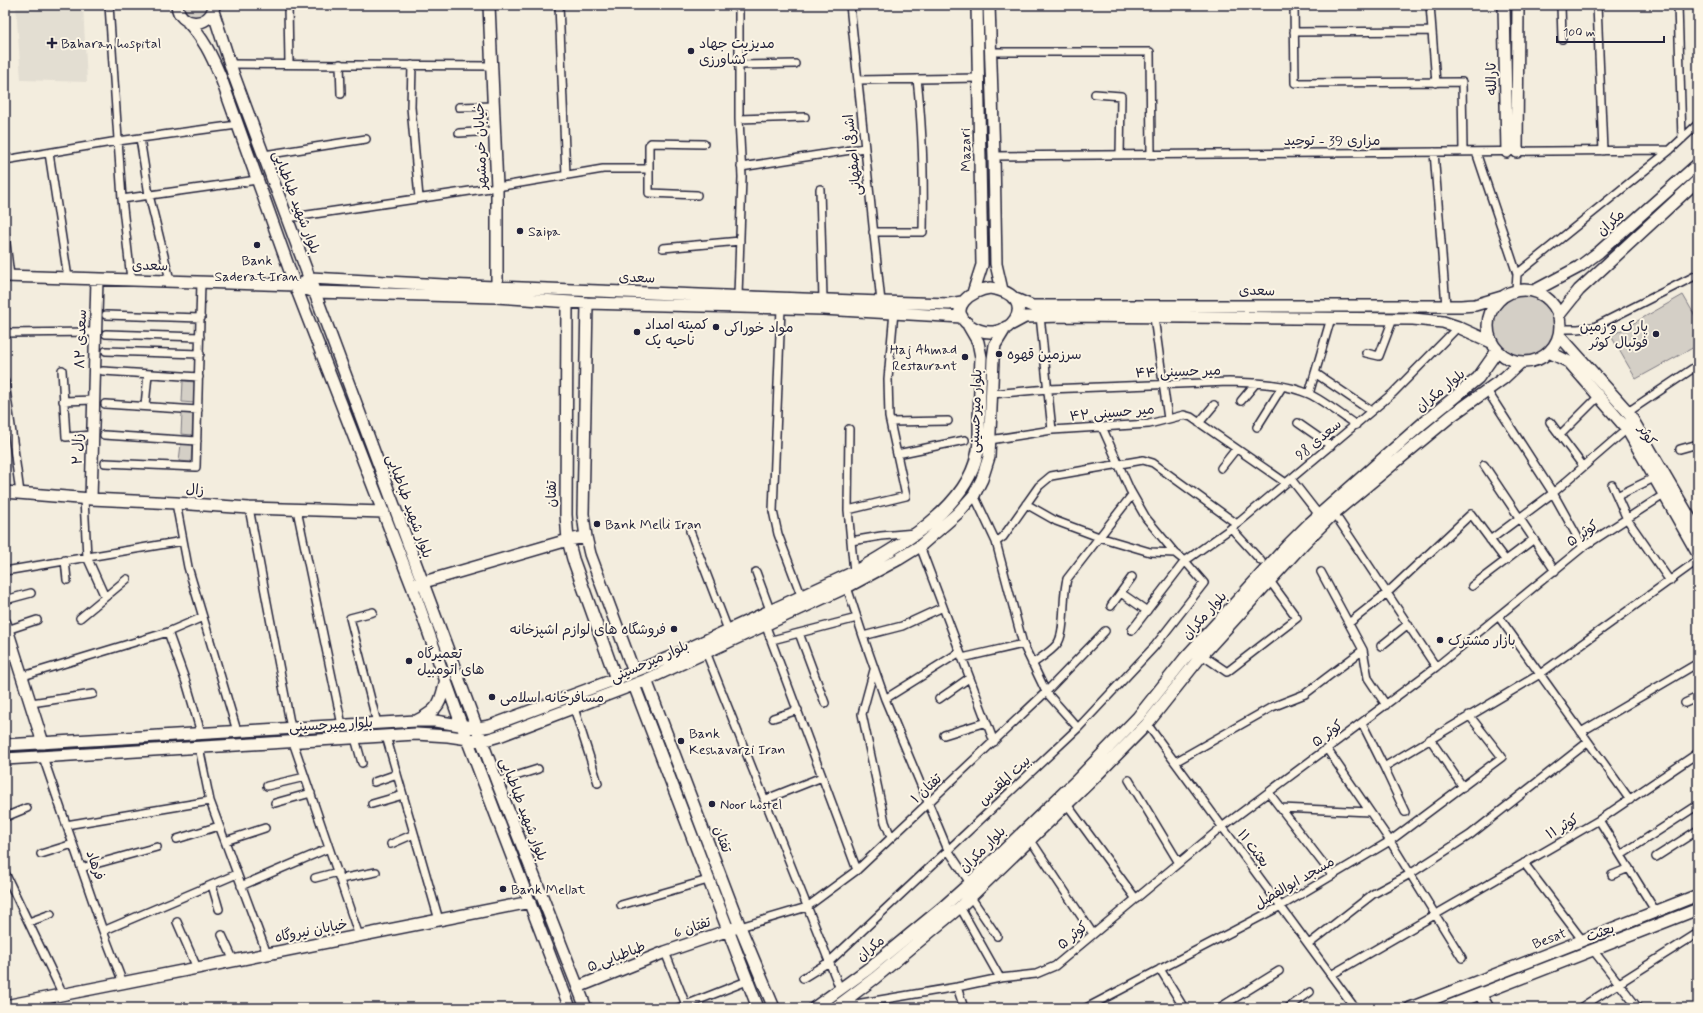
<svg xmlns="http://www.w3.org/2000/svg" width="1703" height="1013" font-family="Mynerve,'Playpen Sans Arabic',sans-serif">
	<rect width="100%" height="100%" fill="#f3edde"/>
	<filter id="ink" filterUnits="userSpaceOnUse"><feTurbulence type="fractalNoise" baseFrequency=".025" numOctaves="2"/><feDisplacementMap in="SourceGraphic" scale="8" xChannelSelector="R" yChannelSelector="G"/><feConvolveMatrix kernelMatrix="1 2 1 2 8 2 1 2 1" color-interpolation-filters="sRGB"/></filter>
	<g filter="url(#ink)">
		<path fill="#e3ded2" d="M 16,5 L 83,5 L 87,82 L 21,80 Z"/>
		<path fill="#d4cfc6" stroke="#7b7880" d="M 182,5 L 209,5 C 204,22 187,22 182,5 Z
			M 1683,295 L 1698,321 L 1698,345 L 1636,379 L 1611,336 Z
			M1492 327a32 32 0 1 1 64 0a32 32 0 1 1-64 0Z
			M 183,381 L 195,382 L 194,403 L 182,402 Z
			M 182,413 L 193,414 L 192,435 L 181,434 Z
			M 181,444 L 192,444 L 191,462 L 179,461 Z"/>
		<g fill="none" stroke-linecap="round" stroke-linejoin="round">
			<g stroke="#22223b" stroke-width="10">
				<path id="street" d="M 109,5 L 122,199 L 131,279
					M 288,5 L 289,64
					M 559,5 L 566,175
					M 850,5 L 881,302
					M 1294,5 L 1295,83 L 1462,82 L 1463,152
					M 1430,5 L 1436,83
					M 1561,5 L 1562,39
					M 1597,5 L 1603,151
					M 1678,5 L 1682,139
					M 1294,32 L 1432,31
					M 991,52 L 1150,52 L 1151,154
					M 229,64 L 492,66
					M 340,64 L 341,94
					M 412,65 L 411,107 L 419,198
					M 738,65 L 795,64
					M 858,80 L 979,78
					M 1095,94 L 1121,96 L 1120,155
					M 459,107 L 494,106
					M 739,119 L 805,117
					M 459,133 L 495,131
					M 140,138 L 149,195 L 170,280
					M 1434,152 L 1446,306
					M 1476,152 L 1517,274 L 1516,290
					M 49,153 L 68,278
					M 264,155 L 366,139
					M 994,156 L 1670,150
					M 5,160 L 118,141 L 237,125
					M 741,167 L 864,148
					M 820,189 L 823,299
					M 697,195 L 649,193 L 649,145 L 651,143 L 704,144
					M 122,199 L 257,180
					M 287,218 L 497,187 L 603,169 L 648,169
					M 873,232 L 923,232 C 924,180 923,130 917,79
					M 5,235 L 10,276
					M 663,248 L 740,241
					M 1517,274 L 1670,150 L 1698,124
					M 738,296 L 742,177 L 739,119 L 739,5
					M 781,308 L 773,511 L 778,534 L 801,595
					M 106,315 L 201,318
					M 1040,316 L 1052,430
					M 1154,317 L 1168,419
					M 1560,329 L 1578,329 L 1594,327 L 1695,276 L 1698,277
					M 5,333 L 96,332
					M 106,334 L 200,337
					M 106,351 L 200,354
					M 1366,353 L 1379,356 L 1393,319
					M 62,370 L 66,437 L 93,435
					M 103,371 L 199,377
					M 1315,373 L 1371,411
					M 5,382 L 20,493
					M 1486,389 L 1553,493 L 1583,547
					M 992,394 L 1048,389 L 1229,382 C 1255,383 1284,383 1309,394 C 1324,401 1341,415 1356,425
					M 1309,394 L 1331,318
					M 63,401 L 94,400
					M 1241,401 L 1256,383
					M 105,404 L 198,410
					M 145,406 L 148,374
					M 1628,412 L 1698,365
					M 890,422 L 948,421
					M 1550,422 L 1583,466
					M 1199,423 L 1214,405
					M 1298,423 L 1331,446
					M 1257,427 L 1282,387
					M 849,429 L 848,510 L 854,572
					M 104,435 L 197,441
					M 1560,435 L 1599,396
					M 990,440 L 1052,430 L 1149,424 L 1184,415 L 1191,417 L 1286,483
					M 1680,449 L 1698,444
					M 897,454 L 965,440
					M 105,463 L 196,467 L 201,282
					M 1484,465 L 1555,571
					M 1221,468 L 1236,449
					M 1697,469 L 1698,469
					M 1291,479 L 1319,515
					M 1612,485 L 1627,519 L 1670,581
					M 974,495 L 996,542 L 1023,644 L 1046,692 L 1078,728
					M 1617,496 L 1656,477
					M 84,499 L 87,557 L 105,597
					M 176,503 L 188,567 L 237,731
					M 1026,504 L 1056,521 L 1099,537 L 1150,552 L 1175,553
					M 249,508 L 291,728
					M 297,510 L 342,725
					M 848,510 L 906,496 L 889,417 L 888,379 L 894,312
					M 1334,513 L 1436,667
					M 1231,528 L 1261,561
					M 690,531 L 728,630
					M 1490,540 L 1553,493 L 1627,429
					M 851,541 L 881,536 L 915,533
					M 996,542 L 1003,537 L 1039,486 L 1051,476 L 1143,460 L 1153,463 L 1237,524
					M 920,546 L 994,742
					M 65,560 L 67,580
					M 5,571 L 183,541
					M 756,572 L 770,610
					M 1321,572 L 1363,650 L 1368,678 L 1386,705
					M 1472,586 L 1534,539
					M 847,587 L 863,636 L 885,699 L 948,850 L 970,883
					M 1121,593 L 1147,611
					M 5,600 L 31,593
					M 1111,606 L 1132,577
					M 373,612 L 350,618 L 377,723
					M 1499,617 L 1630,800
					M 80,618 L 127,579
					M 1349,623 L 1387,593 L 1471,514 L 1506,561
					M 765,624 L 857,870
					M 7,630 L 37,620
					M 1132,630 L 1185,561 L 1237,524 L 1393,393 L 1458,327
					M 168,632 L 187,685 L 201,733
					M 799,633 L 825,703
					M 863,636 L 902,626 L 943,607
					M 772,640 L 857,618
					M 1381,646 L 1408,624
					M 706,652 L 840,989
					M 1202,655 L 1227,672 L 1297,618 L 1270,581
					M 962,658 L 1023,644
					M 1032,664 C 1040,658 1051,652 1057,644 C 1066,634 1062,595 1067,579 L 1132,495
					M 874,670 L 862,714 L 885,822 L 891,837
					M 23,676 L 168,632 L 203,617
					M 885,699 L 960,652
					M 939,699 L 969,678
					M 31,703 L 93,694
					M 1685,703 L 1698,697
					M 574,708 L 598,783
					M 773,718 L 798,710
					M 1362,723 L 1384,767 L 1405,812
					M 1147,724 L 1355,1008
					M 1581,732 L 1698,663
					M 944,735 L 986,722
					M 386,736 L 439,920
					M 355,738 L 362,763
					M 1430,739 L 1463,787
					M 293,742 L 359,936
					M 199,747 L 210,801 L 267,954
					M 1327,749 L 1390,841 L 1462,958
					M 43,757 L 103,931 L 123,983
					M 1175,762 L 1272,707 L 1305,694 L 1363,650
					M 1384,767 L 1540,674 L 1698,560
					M 1129,780 L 1179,863
					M 374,782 L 397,774
					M 497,782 L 538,769
					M 267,786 L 305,777
					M 1269,793 L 1332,875
					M 764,800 L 822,777
					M 275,803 L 311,793
					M 1066,803 L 1136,899
					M 372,804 L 403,795
					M 1281,808 L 1370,812
					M 5,817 L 27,808
					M 1599,820 L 1656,912
					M 66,825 L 210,801
					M 177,839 L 219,826
					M 1030,839 L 1093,934
					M 225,841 L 265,828
					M 391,844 L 414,834
					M 41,854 L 73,844
					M 1621,855 L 1698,805
					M 1656,857 L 1698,830
					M 1524,863 L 1583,941
					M 81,868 L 157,847
					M 5,873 L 63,995
					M 1612,875 L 1629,868
					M 315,878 L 338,872
					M 340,879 L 376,872
					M 212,885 L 219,909
					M 241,886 L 329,848
					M 970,896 L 997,936
					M 621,905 L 708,880
					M 960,907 L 1000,978
					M 29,922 L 51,914
					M 177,922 L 197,968
					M 740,927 L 807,907 L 857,870 L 1046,692 L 1105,631
					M 103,931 L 237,874
					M 222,935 L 234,961
					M 1309,944 L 1373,894 L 1410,874 L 1470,835 L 1588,742
					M 1593,950 L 1638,1008
					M 665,952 L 686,1005
					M 1160,969 L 1184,1008
					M 1331,975 L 1599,820 L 1698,753
					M 803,978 L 829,962 L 1078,728 L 1154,647 L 1204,583 L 1185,561 L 1175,553 L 1146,518 L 1130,490 L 1102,427
					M 957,987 L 964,1008
					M 838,1007 L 957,987 L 1000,978 L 1036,974 L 1055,966 L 1222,827 L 1436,667 L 1583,547 L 1665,494
					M 678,1008 L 747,981
					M 1086,1008 L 1281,906 L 1390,841 L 1502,757 L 1469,715
					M 1219,1008 L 1279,971
					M 1288,1008 L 1310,992
					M 1580,1008 L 1698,933"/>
			</g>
			<g stroke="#22223b" stroke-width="14">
				<path id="secondary" d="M 177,5 C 179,27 209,29 214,7
					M 489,5 L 497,187 L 497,287
					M 989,5 L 994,156 L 996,264 L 1002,290
					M 1504,5 L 1507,152
					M 213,11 L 233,73 L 497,782 L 586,1008
					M 186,20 C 204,39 211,54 221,78 L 295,285 L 412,586 L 459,718 L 570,1008
					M 1517,152 L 1518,5
					M 5,276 L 295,285 L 315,292 L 496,297 L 587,303 L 823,309 L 962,317
					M 305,281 L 310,278 L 444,285 L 881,302 L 949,304 L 962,302
					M 990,288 C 1046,296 1008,351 969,325 C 946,308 972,290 990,288 Z
					M1488 326a36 36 0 1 1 72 0a36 36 0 1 1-72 0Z
					M 1534,291 L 1579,267 L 1599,252 L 1698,164
					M 973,293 L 982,265 L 977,5
					M 1013,298 L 1032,306 L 1461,306 L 1475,305 L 1502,297
					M 567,302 L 566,515 L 568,540 L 573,559 L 616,679
					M 587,303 L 583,514 L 586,537 L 590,554 L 634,672
					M 1559,315 L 1579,290 L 1698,180
					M 1012,324 L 1025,317 L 1064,316 L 1413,319 L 1443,322 L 1458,327 L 1491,342
					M 1559,335 L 1628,412 L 1698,532
					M 1549,352 L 1569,362 L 1627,429 L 1698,554
					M 5,492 L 91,499 L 176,503 L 249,508 L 384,512
					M 91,499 L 97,279
					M 417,584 L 568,540 L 586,537
					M 5,623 L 43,743
					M 646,680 L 740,927 L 774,1008
					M 634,685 L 758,1008
					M 418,720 C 439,710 441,702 446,679
					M 5,745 L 416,721 L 435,721 L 478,728 L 490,726 L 616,679 L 668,658 L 854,572 C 898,547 966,509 977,455 C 980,444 979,430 979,419 C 980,398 980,378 981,357 L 978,342 L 967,323
					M 5,759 L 416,734 L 448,736 L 482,741 L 499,736 L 646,680 L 847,587 L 899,559 L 920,546 L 958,513 L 974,495 L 982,479 L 989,457 L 993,359 L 995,345 L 1006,327
					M 578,987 L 665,952 L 735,928
					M 1480,994 L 1488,1008
					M 5,1006 L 530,902
					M 814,1008 L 868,969 L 942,908 L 970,883 L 1076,781 L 1138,717 L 1185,658 L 1287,546 L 1310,523 L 1423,423 L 1478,378 L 1497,351
					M 835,1008 L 875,978 L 960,907 L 1093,779 L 1147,724 L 1202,655 L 1304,543 L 1334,513 L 1451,416 L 1504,378 L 1521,362
					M 1410,1008 L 1698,895
					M 1444,1008 L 1698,909"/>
			</g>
			<use href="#street" stroke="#fcf5e5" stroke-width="7"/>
			<use href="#secondary" stroke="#fcf5e5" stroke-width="11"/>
		</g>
	</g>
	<g fill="#22223b" stroke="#fcf5e5" stroke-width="1.5">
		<path d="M50 37h4v4h4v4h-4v4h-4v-4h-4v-4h4z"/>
		<circle cx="691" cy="51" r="4"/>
		<circle cx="520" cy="231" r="4"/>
		<circle cx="257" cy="245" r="4"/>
		<circle cx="716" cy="327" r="4"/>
		<circle cx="637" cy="332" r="4"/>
		<circle cx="1656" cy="334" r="4"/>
		<circle cx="999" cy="354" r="4"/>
		<circle cx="965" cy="357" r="4"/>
		<circle cx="597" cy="524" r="4"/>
		<circle cx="674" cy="629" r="4"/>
		<circle cx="1440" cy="640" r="4"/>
		<circle cx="409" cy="661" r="4"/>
		<circle cx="492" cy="697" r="4"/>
		<circle cx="681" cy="741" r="4"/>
		<circle cx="712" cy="804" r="4"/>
		<circle cx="503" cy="889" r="4"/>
	</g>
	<g text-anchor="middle" stroke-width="4" stroke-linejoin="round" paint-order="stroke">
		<g font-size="14" fill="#22223b" stroke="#fcf5e5" text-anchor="start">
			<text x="61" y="48">Baharan hospital</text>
			<text x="699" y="48">مدیزیت جهاد<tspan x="699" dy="16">کشاورزی</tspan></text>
			<text x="528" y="236">Saipa</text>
			<text x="257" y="265" text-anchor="middle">Bank<tspan x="257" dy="16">Saderat Iran</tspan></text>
			<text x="645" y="329">کمیته امداد<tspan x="645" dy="16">ناحیه یک</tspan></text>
			<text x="1648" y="331" text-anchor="end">پارک و زمین<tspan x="1648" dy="16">فوتبال کوثر</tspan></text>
			<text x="724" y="332">مواد خوراکی</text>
			<text x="957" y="354" text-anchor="end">Haj Ahmad<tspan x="957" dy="16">Restaurant</tspan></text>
			<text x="1007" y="359">سرزمین قهوه</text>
			<text x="605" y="529">Bank Melli Iran</text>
			<text x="666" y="634" text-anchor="end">فروشگاه های لوازم اشپزخانه</text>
			<text x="1448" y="645">بازار مشترک</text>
			<text x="417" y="658">تعمیرگاه<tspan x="417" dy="16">های اتومبیل</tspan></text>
			<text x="500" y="702">مسافرخانه اسلامی</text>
			<text x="689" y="738">Bank<tspan x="689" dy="16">Keshavarzi Iran</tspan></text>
			<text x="720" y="809">Noor hostel</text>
			<text x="511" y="894">Bank Mellat</text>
		</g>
		<g font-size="14" fill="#22223b" stroke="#fcf5e5">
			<text transform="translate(1491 79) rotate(-91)" y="5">ثارالله</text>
			<text x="1332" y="145">مزاری 39 - توحید</text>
			<text transform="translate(480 146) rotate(-92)" y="5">خیابان خرمشهر</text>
			<text transform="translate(965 150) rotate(-91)" y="5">Mazari</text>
			<text transform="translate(852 155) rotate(-96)" y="5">اشرفی اصفهانی</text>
			<text transform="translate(297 202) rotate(69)" y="5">بلوار شهید طباطبایی</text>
			<text transform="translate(1610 222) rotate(-42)" y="5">مکران</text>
			<text transform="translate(150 265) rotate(1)" y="5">سعدی</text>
			<text transform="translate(637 277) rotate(2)" y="5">سعدی</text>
			<text transform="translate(1257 290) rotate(1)" y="5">سعدی</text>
			<text transform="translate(80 339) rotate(-88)" y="5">سعدی ۸۲</text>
			<text transform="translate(1178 371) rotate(-2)" y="5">میر حسینی ۴۴</text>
			<text transform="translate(1440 390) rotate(-39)" y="5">بلوار مکران</text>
			<text transform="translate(975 411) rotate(-88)" y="5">بلوار میرحسینی</text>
			<text transform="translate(1112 412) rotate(-5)" y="5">میر حسینی ۴۲</text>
			<text transform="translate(1648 435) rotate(59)" y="5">کوثر</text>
			<text transform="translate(1318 439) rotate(-40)" y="5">سعدی 98</text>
			<text transform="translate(77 449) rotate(-88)" y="5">زال ۲</text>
			<text transform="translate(195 489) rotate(4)" y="5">زال</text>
			<text transform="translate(551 494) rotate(-90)" y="5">تفتان</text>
			<text transform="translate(410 506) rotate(70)" y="5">بلوار شهید طباطبایی</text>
			<text transform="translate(1582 533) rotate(-35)" y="5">کوثر ۵</text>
			<text transform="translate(1204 615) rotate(-48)" y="5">بلوار مکران</text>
			<text transform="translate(649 661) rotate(-24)" y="5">بلوار میرحسینی</text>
			<text transform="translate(331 724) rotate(-3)" y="5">بلوار میرحسینی</text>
			<text transform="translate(1327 733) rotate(-37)" y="5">کوثر ۵</text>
			<text transform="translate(1004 780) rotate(-43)" y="5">بیت المقدس</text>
			<text transform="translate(926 788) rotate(-43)" y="5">تفتان ۱</text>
			<text transform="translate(524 809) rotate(69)" y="5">بلوار شهید طباطبایی</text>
			<text transform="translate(1562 826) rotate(-30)" y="5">کوثر ۱۱</text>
			<text transform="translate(723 839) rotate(69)" y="5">تفتان</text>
			<text transform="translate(1254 848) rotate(53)" y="5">بعثت ۱۱</text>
			<text transform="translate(982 849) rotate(-45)" y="5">بلوار مکران</text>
			<text transform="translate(96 865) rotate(71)" y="5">فرهاد</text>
			<text transform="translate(1294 882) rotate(-30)" y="5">مسجد ابوالفضل</text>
			<text transform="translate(692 927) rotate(-19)" y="5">تفتان 6</text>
			<text transform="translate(311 930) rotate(-11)" y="5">خیابان نیروگاه</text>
			<text transform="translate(1600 932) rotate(-21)" y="5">بعثت</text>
			<text transform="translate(1072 935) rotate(-40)" y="5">کوثر ۵</text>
			<text transform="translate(1549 938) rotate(-21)" y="5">Besat</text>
			<text transform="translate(870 948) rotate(-39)" y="5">مکران</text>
			<text transform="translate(616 956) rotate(-21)" y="5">طباطبایی ۵</text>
		</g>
	</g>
	<rect width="1703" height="1013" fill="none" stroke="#fcf5e5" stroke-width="20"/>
	<rect x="10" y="10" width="1683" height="993" fill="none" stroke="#22223b" stroke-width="1.5" filter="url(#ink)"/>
	<path d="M1557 36v6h107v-6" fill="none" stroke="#22223b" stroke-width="2"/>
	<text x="1563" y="36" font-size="12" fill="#22223b" stroke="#fcf5e5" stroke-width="3" paint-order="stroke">100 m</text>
</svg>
